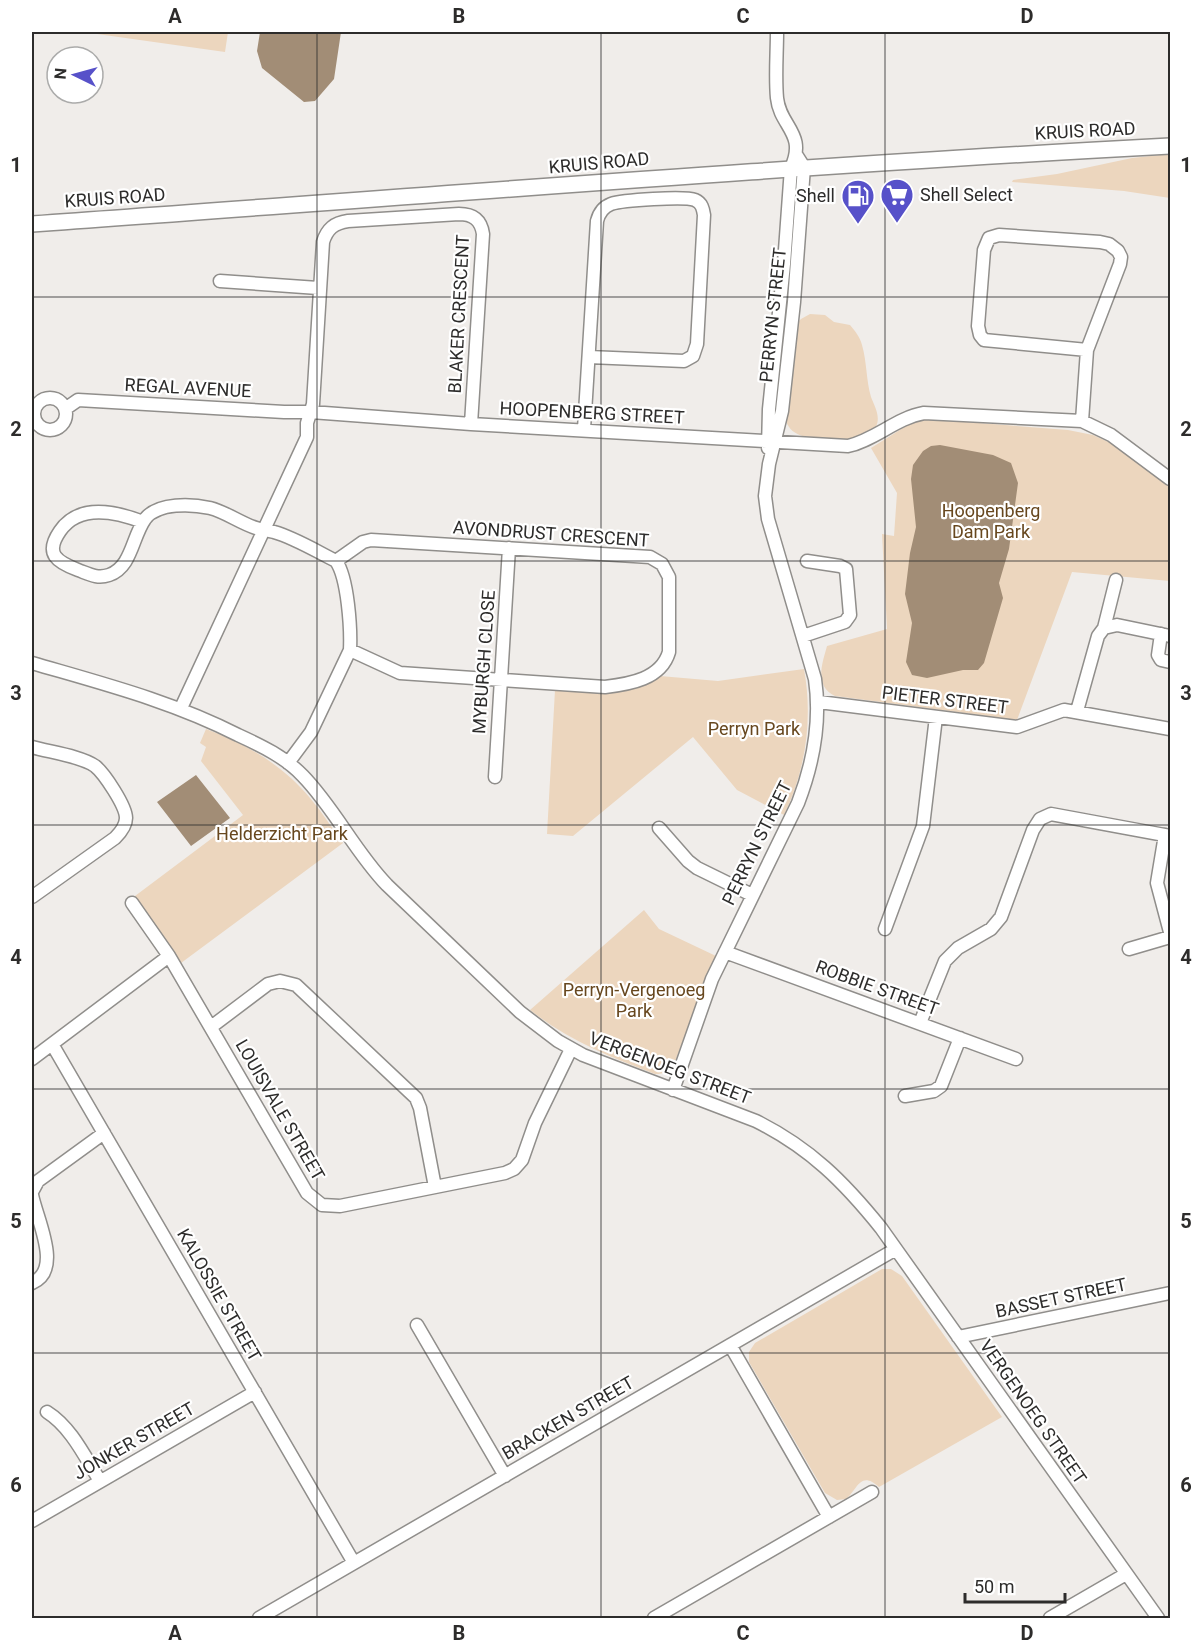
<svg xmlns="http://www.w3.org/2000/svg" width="1202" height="1650" font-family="Roboto,sans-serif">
	<rect width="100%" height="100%" fill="#f0edea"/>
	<path fill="#ecd6be" d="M 83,32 L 228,32 L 225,52 Z
		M 1170,154 L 1170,198 L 1124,191 L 1012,182 L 1013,180 L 1057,174 L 1132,158 Z
		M 810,314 L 825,315 L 834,322 L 850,325 C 855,331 860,337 862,345 C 867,362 866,380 871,397 C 874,405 880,415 877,424 C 873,436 856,439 845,439 C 826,438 793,443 786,421 L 795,325 L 801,319 Z
		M 928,419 L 1068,430 L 1093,435 L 1115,445 L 1170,487 L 1170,581 L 1072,572 L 1017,720 L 835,696 C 814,686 822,664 827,646 L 887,629 L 882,534 L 894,536 L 897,493 L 871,448 L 911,423 Z
		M 804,669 C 813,718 806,770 784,815 L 737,790 L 693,737 L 573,836 L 547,834 L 555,690 L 647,683 L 660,676 L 718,681 Z
		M 206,729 C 246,744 283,765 310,798 C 322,812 332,828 343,843 L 181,963 L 135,896 L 243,815 L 201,761 L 206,747 L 200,743 Z
		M 644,910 L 659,929 L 716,956 L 674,1064 C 670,1072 664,1074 655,1074 C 610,1057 568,1040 530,1010 Z
		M 882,1269 L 891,1269 L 902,1276 L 1002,1417 L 879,1487 C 860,1470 858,1489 846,1499 L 837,1500 L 825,1493 L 749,1362 L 749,1352 L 755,1343 Z"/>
	<path fill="#a28d76" d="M 260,32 L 341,32 L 334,79 L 315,101 L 304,102 L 262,68 L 257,51 Z
		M 940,445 L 993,455 L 1011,463 L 1018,483 L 1009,549 L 999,583 L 1003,598 L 984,663 L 978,670 L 963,670 L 927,678 L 912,675 L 906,662 L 912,623 L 905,594 L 910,553 L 916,527 L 911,479 L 913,465 L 923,451 L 931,446 Z
		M 196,775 L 230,818 L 191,846 L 157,802 Z"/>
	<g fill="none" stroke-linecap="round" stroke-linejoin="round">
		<g stroke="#908e8b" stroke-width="15">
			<path id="minor" d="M 220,281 L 318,288
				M34 414a16 16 0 1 1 32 0a16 16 0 1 1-32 0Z
				M 65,409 L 78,400 L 284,412 L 311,412 L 471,424 L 848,446 C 875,440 896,418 924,413 L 1082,421 L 1111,435 L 1170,479
				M 1082,421 L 1087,350 L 1120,264 L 1121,257 L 1118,251 L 1109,244 L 1100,242 L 999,235 L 989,238 L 984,250 L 978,326 L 980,335 L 984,340 L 1087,350
				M 584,429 L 597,221 C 599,213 603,207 611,204 C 622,200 685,196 695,200 C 702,203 703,209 704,215 L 697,344 L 693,356 L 684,361 L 589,357
				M 768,448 L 769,409 L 784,264 L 791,168 C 807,133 780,127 777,98 C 775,76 777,53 777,32
				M 143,522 C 117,512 79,503 60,531 C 44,554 57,562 78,570 C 89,574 97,579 109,575 C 132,567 132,537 145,519 C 158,502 192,504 210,508 C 226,512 240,523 256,528 C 262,530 268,530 274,532 C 295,538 316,551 336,561 C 348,578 351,629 350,650 L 311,732 L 288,763
				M 336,561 L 363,542 L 371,540 L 650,557 L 662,564 L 669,577 L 669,652 C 661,679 630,684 605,687 L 400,673 L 350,650
				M 1104,628 L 1116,580
				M 1161,634 L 1158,655 L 1161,660 L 1170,662
				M 803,636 L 845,622 L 850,615 L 846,569 L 840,566 L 807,561
				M 32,663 C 104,684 171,701 238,735 C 262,746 285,757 303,776 C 335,809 355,852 387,885 L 520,1012 L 558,1041 L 583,1055 L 756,1121 C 810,1148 844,1182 881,1228 L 1158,1618
				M 819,702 L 1017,727 L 1064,710 L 1170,729
				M 181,708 L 307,437 L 307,423 L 313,404 L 323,242 C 327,229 334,223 348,221 L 459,214 C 473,214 481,220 483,234 L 471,424
				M 1077,711 L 1098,636 L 1104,628 L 1117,625 L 1170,636
				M 32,747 C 49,752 81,756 95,766 C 104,773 126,806 126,818 C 126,826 121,832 115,838 L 32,897
				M 495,777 L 509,548
				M 659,828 L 688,861 L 697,868 L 752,895
				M 1165,835 L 1157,883 L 1170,932
				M 132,903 L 169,956 L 307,1193 L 322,1205 L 340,1206 L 505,1173 L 514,1169 L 522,1160 L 535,1123 L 571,1049
				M 885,929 L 923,826 L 936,717
				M 1129,949 L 1170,937
				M 725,952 L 1016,1059
				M 920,1023 L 945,961 L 958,948 L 991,929 L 1001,917 L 1033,830 L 1040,819 L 1051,814 L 1170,836
				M 211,1027 L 268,984 L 280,981 L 296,985 L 416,1098 L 420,1108 L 435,1187
				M 52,1044 L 354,1563
				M 32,1059 L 169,956
				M 673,1090 L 712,979 L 798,803 C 813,764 821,720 815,679 L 768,519 L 765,496 L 769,464 L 782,411 L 794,302 L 804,167 L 797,156
				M 905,1096 L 934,1091 L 941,1086 L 960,1038
				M 32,1192 L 38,1181 L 104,1133
				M 32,1195 C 37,1220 63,1270 32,1283
				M 417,1325 L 505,1476
				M 958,1337 L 1170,1293
				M 730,1345 L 829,1517
				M 47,1412 C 71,1427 85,1457 100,1481
				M 32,1521 L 255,1392
				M 259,1618 L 896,1249
				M 654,1618 L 872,1492
				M 1050,1618 L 1126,1574"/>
		</g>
		<g stroke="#908e8b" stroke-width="18">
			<path id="tertiary" d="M 32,224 C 411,197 790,166 1170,146"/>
		</g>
		<use href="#minor" stroke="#fff" stroke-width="12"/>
		<use href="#tertiary" stroke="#fff" stroke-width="15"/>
	</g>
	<path fill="none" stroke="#2d2c2b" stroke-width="1.5" stroke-opacity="0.55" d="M 317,32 L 317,1618M 601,32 L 601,1618M 885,32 L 885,1618M 32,297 L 1170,297M 32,561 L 1170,561M 32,825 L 1170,825M 32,1089 L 1170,1089M 32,1353 L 1170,1353"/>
	<defs>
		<g id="supermarket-pin" transform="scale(1.725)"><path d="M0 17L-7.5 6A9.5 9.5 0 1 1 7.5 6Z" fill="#5751c9" stroke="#fff"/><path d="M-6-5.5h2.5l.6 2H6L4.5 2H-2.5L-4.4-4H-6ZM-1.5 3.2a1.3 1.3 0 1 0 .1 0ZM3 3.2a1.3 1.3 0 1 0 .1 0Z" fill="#fff"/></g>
		<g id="fuel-pin" transform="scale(1.725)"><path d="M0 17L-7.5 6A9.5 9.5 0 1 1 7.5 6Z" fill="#5751c9" stroke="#fff"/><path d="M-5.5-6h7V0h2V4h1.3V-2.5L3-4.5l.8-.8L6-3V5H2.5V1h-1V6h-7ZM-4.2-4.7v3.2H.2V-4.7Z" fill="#fff"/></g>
	</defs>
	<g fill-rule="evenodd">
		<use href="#supermarket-pin" x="897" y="195"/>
		<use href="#fuel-pin" x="858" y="196"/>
	</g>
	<g text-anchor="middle" stroke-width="4.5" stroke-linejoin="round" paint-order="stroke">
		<g font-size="18" fill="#2d2c2b" stroke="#fff">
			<text transform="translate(1085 131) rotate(-3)" y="6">KRUIS ROAD</text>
			<text transform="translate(599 163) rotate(-5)" y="6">KRUIS ROAD</text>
			<text transform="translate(115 198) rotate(-4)" y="6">KRUIS ROAD</text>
			<text transform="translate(459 314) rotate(-87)" y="6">BLAKER CRESCENT</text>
			<text transform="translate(773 315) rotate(-84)" y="6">PERRYN STREET</text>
			<text transform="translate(188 388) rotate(3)" y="6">REGAL AVENUE</text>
			<text transform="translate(592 413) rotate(3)" y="6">HOOPENBERG STREET</text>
			<text transform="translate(551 534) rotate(4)" y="6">AVONDRUST CRESCENT</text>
			<text transform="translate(484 662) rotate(-86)" y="6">MYBURGH CLOSE</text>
			<text transform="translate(945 700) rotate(7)" y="6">PIETER STREET</text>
			<text transform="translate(757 843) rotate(-64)" y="6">PERRYN STREET</text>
			<text transform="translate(877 988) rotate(20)" y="6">ROBBIE STREET</text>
			<text transform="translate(670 1068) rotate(21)" y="6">VERGENOEG STREET</text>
			<text transform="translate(280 1110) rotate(60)" y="6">LOUISVALE STREET</text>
			<text transform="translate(219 1295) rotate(60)" y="6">KALOSSIE STREET</text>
			<text transform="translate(1061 1298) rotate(-12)" y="6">BASSET STREET</text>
			<text transform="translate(1033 1412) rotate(55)" y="6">VERGENOEG STREET</text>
			<text transform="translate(568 1418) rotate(-30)" y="6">BRACKEN STREET</text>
			<text transform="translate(134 1441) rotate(-30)" y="6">JONKER STREET</text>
		</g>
		<g font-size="18" fill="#2d2c2b" stroke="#fff" text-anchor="start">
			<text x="920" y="201">Shell Select</text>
			<text x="835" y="202" text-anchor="end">Shell</text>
		</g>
		<g font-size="18" fill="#67471e" stroke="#fff">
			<text x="991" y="517">Hoopenberg<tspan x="991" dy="21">Dam Park</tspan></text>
			<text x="754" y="735">Perryn Park</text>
			<text x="282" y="840">Helderzicht Park</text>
			<text x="634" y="996">Perryn-Vergenoeg<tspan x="634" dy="21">Park</tspan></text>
		</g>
	</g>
	<rect width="1202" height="1650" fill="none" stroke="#ffffff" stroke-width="66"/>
	<g transform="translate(75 75) rotate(275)"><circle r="28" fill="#ffffff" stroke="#ababaa" stroke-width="1.5"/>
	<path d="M0-4.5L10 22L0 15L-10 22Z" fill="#5751c9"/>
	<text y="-9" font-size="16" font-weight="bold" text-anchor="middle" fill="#2d2c2b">N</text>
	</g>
	<path d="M965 1593v9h100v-9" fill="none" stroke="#2d2c2b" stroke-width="3"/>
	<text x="974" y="1593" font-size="18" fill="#2d2c2b" stroke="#ffffff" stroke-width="4.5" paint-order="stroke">50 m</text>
	<rect x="33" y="33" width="1136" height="1584" fill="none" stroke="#2d2c2b" stroke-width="2"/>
	<g font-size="20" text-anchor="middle" font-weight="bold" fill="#2d2c2b">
		<text x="175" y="23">A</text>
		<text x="459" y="23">B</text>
		<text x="743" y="23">C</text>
		<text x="1027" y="23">D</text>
		<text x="16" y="172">1</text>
		<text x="1186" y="172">1</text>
		<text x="16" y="436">2</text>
		<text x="1186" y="436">2</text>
		<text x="16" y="700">3</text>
		<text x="1186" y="700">3</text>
		<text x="16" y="964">4</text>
		<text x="1186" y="964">4</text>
		<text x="16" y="1228">5</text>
		<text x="1186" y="1228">5</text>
		<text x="16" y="1492">6</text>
		<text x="1186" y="1492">6</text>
		<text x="175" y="1640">A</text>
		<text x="459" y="1640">B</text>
		<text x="743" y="1640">C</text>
		<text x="1027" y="1640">D</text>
	</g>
</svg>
